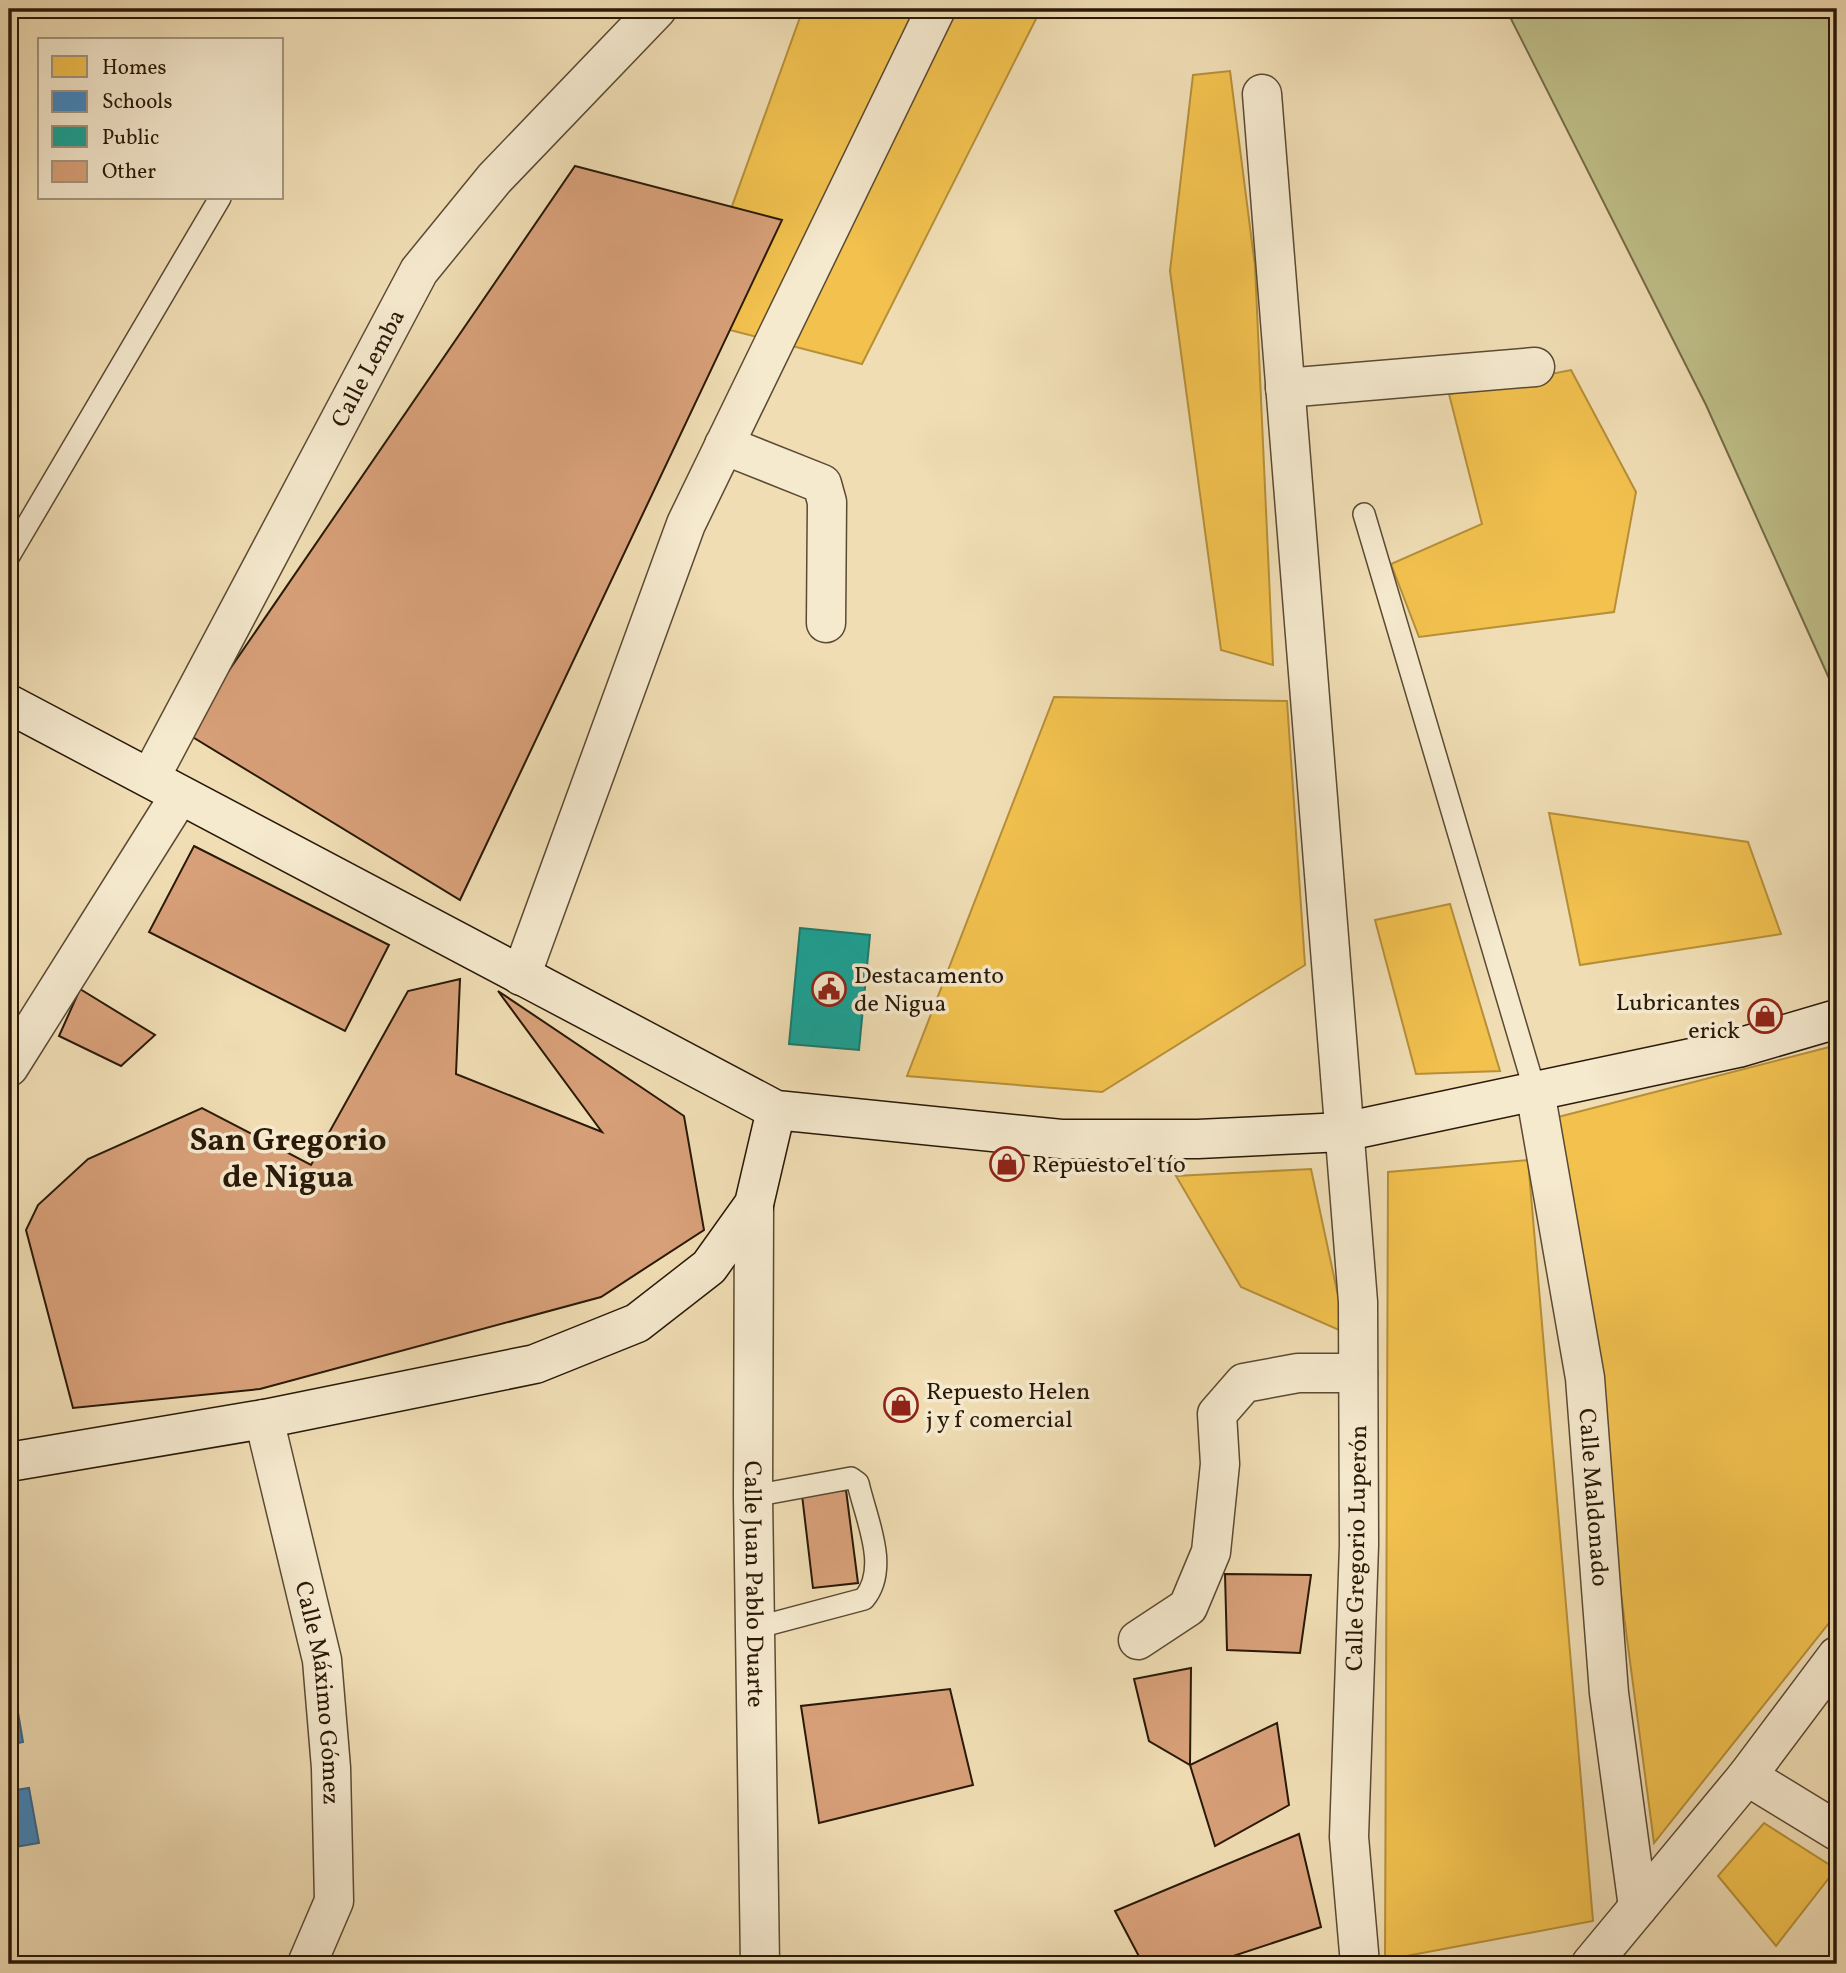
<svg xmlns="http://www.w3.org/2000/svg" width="1846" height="1973" font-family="Vollkorn,serif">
	<rect width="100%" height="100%" fill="#f0ddb4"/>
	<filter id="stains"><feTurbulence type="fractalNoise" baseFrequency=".00286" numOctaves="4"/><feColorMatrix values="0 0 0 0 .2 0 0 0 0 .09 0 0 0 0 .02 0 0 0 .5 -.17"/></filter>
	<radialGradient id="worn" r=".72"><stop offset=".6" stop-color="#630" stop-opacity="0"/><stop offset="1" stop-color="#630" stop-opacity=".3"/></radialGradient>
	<path fill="#bfbf89" stroke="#746c48" stroke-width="2" d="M 1506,9 L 1837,9 L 1837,696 L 1706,405 Z"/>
	<path fill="#f2c14e" stroke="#b68f39" stroke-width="2" d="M 803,9 L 1041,9 L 862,364 L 691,320 Z
		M 1230,71 L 1255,266 L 1273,665 L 1221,650 L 1170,271 L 1193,75 Z
		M 1571,370 L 1636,492 L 1614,612 L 1419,637 L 1391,564 L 1482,524 L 1449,394 Z
		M 1054,697 L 1287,701 L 1305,965 L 1102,1092 L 907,1076 Z
		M 1549,813 L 1748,842 L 1781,934 L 1580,965 Z
		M 1450,904 L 1500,1071 L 1416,1074 L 1375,920 Z
		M 1837,1045 L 1837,1613 L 1654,1843 L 1558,1117 Z
		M 1528,1160 L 1593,1921 L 1385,1960 L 1388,1172 Z
		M 1311,1169 L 1346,1333 L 1241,1287 L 1176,1176 Z
		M 1764,1823 L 1836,1869 L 1776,1946 L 1718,1876 Z"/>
	<path fill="#3f88c5" stroke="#38678c" stroke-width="2" d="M 9,1683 L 13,1683 L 23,1742 L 9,1745 Z
		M 29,1788 L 39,1843 L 9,1848 L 9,1791 Z"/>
	<path fill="#17a398" stroke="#1c7a6d" stroke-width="2" d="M 800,928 L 870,935 L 859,1050 L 789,1044 Z"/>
	<path fill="#d8a079" stroke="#291908" stroke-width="2" d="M 575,166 L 782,220 L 460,900 L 186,733 Z
		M 194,846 L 389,945 L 345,1031 L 149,932 Z
		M 460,979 L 456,1074 L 602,1132 L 498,991 L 684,1116 L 704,1230 L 601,1297 L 260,1389 L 73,1408 L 26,1230 L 38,1205 L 88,1159 L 202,1108 L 311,1165 L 408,991 Z
		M 80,989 L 155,1035 L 121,1066 L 59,1036 Z
		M 846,1490 L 858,1583 L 813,1588 L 802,1495 Z
		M 1225,1574 L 1311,1575 L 1300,1653 L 1227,1650 Z
		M 1191,1668 L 1190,1765 L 1149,1741 L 1134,1679 Z
		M 950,1689 L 973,1785 L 819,1823 L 801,1706 Z
		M 1277,1723 L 1289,1805 L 1215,1846 L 1190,1765 Z
		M 1299,1834 L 1321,1927 L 1209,1964 L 1143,1964 L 1115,1911 Z"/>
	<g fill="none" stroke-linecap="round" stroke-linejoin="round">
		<g stroke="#5b4a33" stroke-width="24">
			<path id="lane" d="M 1364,514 L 1535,1091
				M 9,556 L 220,198
				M 753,1496 L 851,1478 L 858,1483 C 866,1519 890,1568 864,1599 L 755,1628"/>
		</g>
		<g stroke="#5b4a33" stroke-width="41">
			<g id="street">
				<path d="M 1262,94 L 1358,1302 L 1359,1545 L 1349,1837 L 1360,1964"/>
				<path d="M 1285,388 L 1535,367"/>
				<path d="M 724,445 L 822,484 L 827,502 L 826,623"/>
				<path id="s1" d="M 150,778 L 419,271 L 494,179 L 657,9"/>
				<path d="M 521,976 L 686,524 L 936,9"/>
				<path d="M 9,1067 L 180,795"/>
				<path id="s2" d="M 1535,1091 L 1585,1378 L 1609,1693 L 1638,1907"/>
				<path id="s3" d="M 754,1204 L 753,1496 L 760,1964"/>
				<path id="s4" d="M 264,1419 L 322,1660 L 331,1768 L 334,1901 L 307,1964"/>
				<path d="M 1138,1640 L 1188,1607 L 1211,1552 L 1220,1464 L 1217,1414 L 1244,1383 L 1298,1373 L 1358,1373"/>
				<path d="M 1747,1776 L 1837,1831"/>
				<path d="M 1591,1964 L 1747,1776 L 1837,1656"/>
			</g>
		</g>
		<g stroke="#291908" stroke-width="41">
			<path id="secondary" d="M 9,704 L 776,1110 L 1061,1139 L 1198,1139 L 1343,1132 L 1738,1048 L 1837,1019
				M 9,1462 L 264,1419 L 535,1364 L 637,1323 L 709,1267 L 754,1204 L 776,1110"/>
		</g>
		<use href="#lane" stroke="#f5e9ce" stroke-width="21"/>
		<use href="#street" stroke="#f5e9ce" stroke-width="38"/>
		<use href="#secondary" stroke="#f5e9ce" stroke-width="38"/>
	</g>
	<defs>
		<g id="civic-ring" transform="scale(1.75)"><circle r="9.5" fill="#f5e9ce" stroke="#8f2418" stroke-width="1.5"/><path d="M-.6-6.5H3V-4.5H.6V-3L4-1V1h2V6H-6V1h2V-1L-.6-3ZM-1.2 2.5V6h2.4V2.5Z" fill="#8f2418"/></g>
		<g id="shop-ring" transform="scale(1.75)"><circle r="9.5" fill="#f5e9ce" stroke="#8f2418" stroke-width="1.5"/><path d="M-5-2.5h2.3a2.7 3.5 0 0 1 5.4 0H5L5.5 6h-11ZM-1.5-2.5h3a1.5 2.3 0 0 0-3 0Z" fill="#8f2418"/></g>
	</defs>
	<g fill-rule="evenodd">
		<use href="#civic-ring" x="829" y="989"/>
		<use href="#shop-ring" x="1765" y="1016"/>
		<use href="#shop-ring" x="1007" y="1164"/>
		<use href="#shop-ring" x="901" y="1405"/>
	</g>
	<g text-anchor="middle" stroke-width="7" stroke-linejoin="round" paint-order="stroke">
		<g font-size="24" fill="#291908" stroke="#f5e9ce">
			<text dy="8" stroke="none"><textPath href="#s1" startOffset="464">Calle Lemba</textPath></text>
			<text dy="8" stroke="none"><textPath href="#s2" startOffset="411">Calle Maldonado</textPath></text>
			<text transform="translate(1356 1548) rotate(-89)" y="8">Calle Gregorio Luperón</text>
			<text dy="8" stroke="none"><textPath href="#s3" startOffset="380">Calle Juan Pablo Duarte</textPath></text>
			<text dy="8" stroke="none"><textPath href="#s4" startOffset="280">Calle Máximo Gómez</textPath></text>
		</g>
		<g font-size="24" fill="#291908" stroke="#f5e9ce" text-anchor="start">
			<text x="854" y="983">Destacamento<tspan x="854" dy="28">de Nigua</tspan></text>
			<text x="1740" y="1010" text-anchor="end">Lubricantes<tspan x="1740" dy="28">erick</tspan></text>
			<text x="1032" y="1172">Repuesto el tío</text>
			<text x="926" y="1399">Repuesto Helen<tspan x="926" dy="28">j y f comercial</tspan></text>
		</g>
		<g font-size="32" font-weight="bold" fill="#291908" stroke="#f5e9ce">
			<text x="288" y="1150">San Gregorio<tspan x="288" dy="37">de Nigua</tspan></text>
		</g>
	</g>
	<rect width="1846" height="1973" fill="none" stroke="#f0ddb4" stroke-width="35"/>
	<rect x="10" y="10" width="1825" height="1952" fill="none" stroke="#291908" stroke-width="3.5"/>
	<rect x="18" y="18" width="1811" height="1938" fill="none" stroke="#291908" stroke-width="2"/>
	<rect x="38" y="38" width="245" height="161" fill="#f5e9ce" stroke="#a3967f" stroke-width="2"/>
	<rect x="52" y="56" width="35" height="21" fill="#f2c14e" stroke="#a3967f" stroke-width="2"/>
	<text x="102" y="74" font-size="21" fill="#291908">Homes</text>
	<rect x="52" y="91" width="35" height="21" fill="#3f88c5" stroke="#a3967f" stroke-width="2"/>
	<text x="102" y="108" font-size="21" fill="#291908">Schools</text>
	<rect x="52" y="126" width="35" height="21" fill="#17a398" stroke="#a3967f" stroke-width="2"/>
	<text x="102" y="144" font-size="21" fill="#291908">Public</text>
	<rect x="52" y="161" width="35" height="21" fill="#d8a079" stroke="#a3967f" stroke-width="2"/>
	<text x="102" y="178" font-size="21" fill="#291908">Other</text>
	<rect width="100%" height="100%" filter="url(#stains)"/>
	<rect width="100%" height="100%" fill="url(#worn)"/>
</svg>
